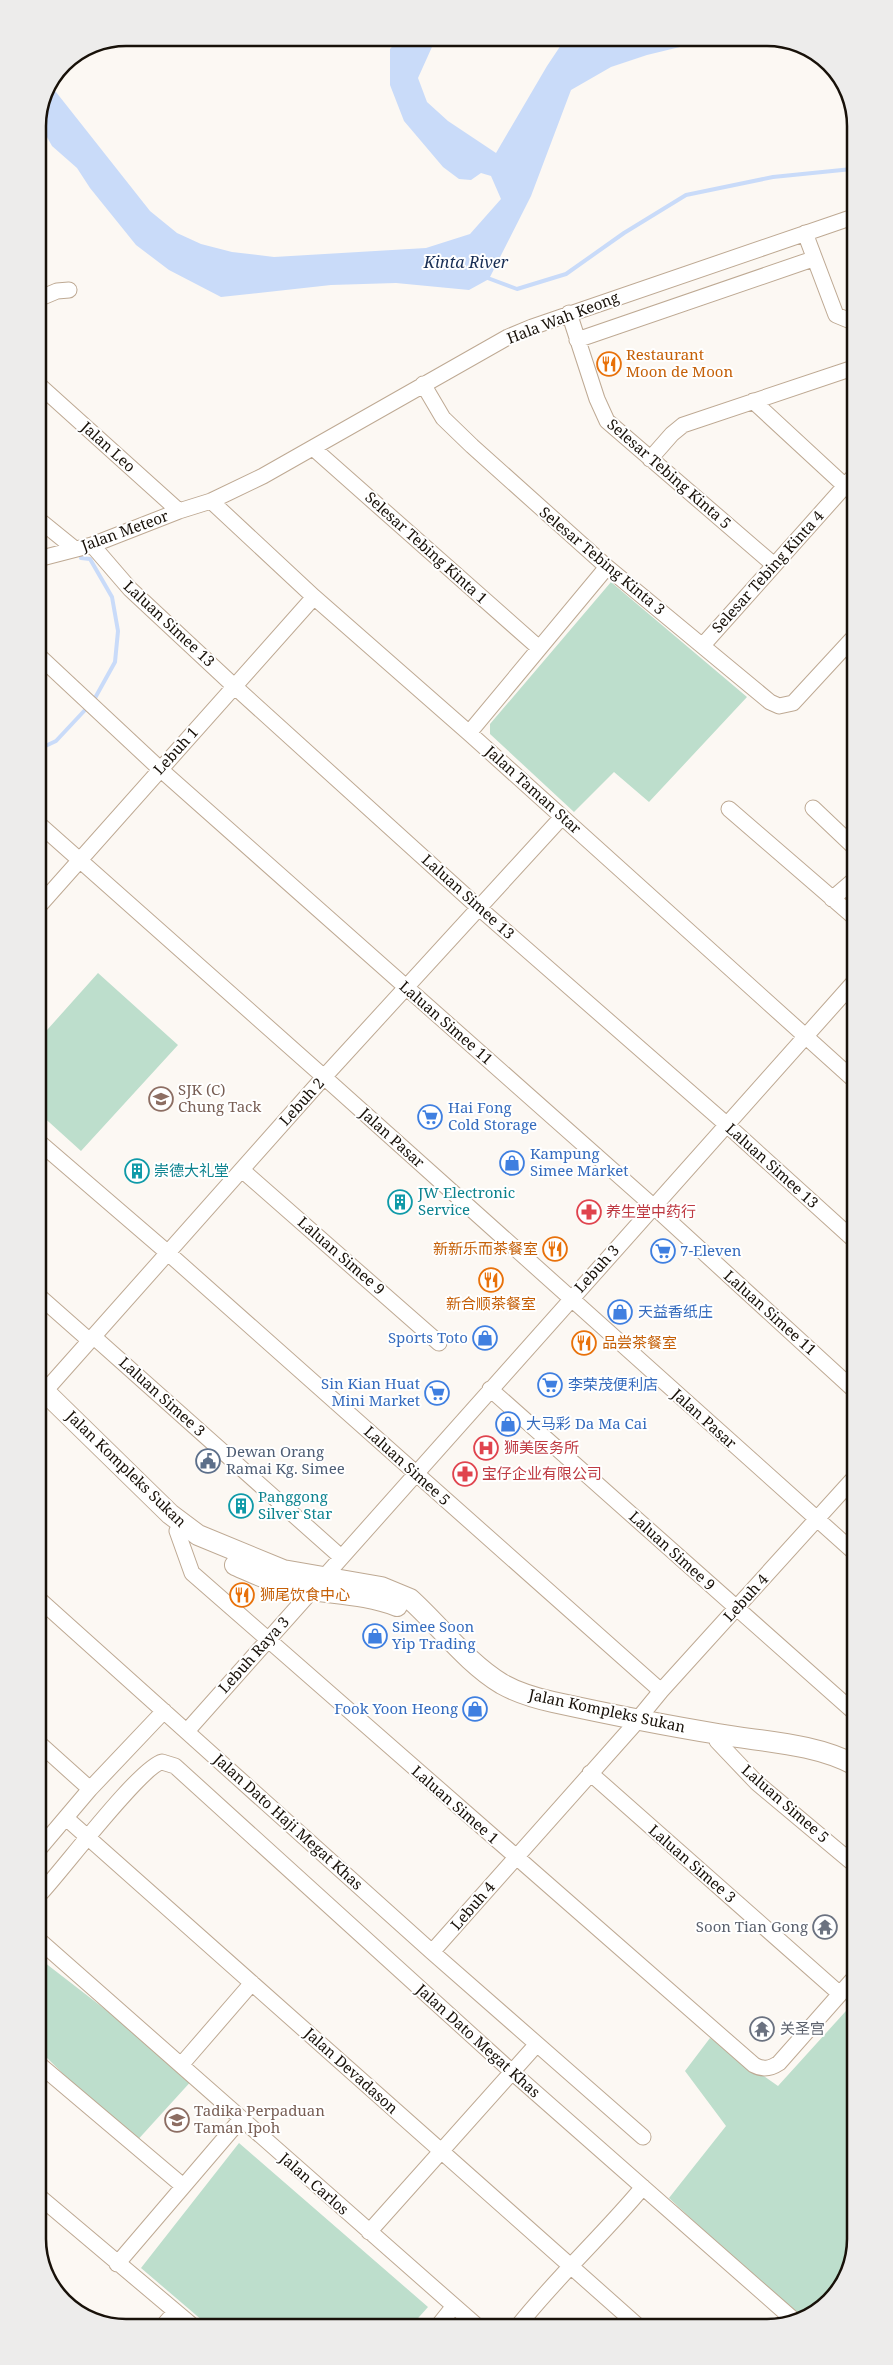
<svg xmlns="http://www.w3.org/2000/svg" width="893" height="2365" font-family="'Noto Serif','Noto Sans SC',serif">
	<rect width="100%" height="100%" fill="#fcf8f3"/>
	<path fill="#bddecc" d="M 611,582 L 747,697 L 649,802 L 614,772 L 574,812 L 490,734 L 490,724 Z
		M 98,973 L 178,1045 L 81,1151 L 39,1113 L 39,1039 Z
		M 40,1959 L 194,2078 L 134,2144 L 40,2051 Z
		M 855,2001 L 855,2239 L 837,2293 L 798,2319 L 669,2198 L 726,2126 L 685,2071 L 710,2038 L 778,2086 Z
		M 239,2143 L 428,2307 L 411,2326 L 210,2327 L 141,2268 Z"/>
	<path fill="#c9dbf9" d="M 400,38 L 436,38 L 418,78 L 427,102 L 448,121 L 496,153 L 547,66 L 563,42 L 570,38 L 717,38 L 647,55 L 611,67 L 571,90 L 531,196 L 489,279 L 469,290 L 396,283 L 331,285 L 221,297 L 169,270 L 136,245 L 90,188 L 77,168 L 52,146 L 43,130 L 38,127 L 38,121 L 52,90 L 56,92 L 150,211 L 177,233 L 201,244 L 232,252 L 274,257 L 426,248 L 470,234 L 501,199 L 491,176 L 481,173 L 471,180 L 459,179 L 443,167 L 404,121 L 390,85 L 390,49 Z"/>
	<g fill="none" stroke-linecap="round" stroke-linejoin="round">
		<path stroke="#c9dbf9" stroke-width="4" d="M 485,277 L 517,289 L 566,274 L 624,233 L 686,195 L 773,177 L 852,169
			M 81,558 L 90,559 L 112,597 L 118,631 L 115,662 L 95,698
			M 39,749 L 56,741 L 85,710"/>
		<g stroke="#bea993" stroke-width="17">
			<path id="minor" d="M 805,233 L 836,315 L 853,322
				M 38,299 L 57,291 L 69,290
				M 569,313 L 597,399 L 607,421 L 774,565
				M 577,340 L 813,259
				M 38,384 L 179,511
				M 423,384 L 443,418 L 472,446 L 607,567 L 770,702 L 779,706 L 793,703 L 853,638
				M 753,401 L 845,486
				M 313,448 L 539,648
				M 650,459 L 672,434 L 683,425 L 853,368
				M 211,501 L 314,597 L 469,733 L 854,1080
				M 38,519 L 75,549
				M 92,545 L 130,589 L 234,686 L 478,907 L 726,1124 L 854,1240
				M 38,559 L 92,545 L 179,511 L 211,501 L 263,476 L 508,337 L 532,327 L 853,217
				M 703,645 L 853,477
				M 38,655 L 160,769 L 653,1206 L 854,1390
				M 469,733 L 607,567
				M 813,808 L 853,846
				M 729,809 L 854,917
				M 39,824 L 324,1077 L 855,1553
				M 832,899 L 854,880
				M 39,906 L 314,597
				M 39,1142 L 168,1253 L 661,1691
				M 242,1170 L 439,1343
				M 39,1296 L 90,1341
				M 94,1337 L 341,1557
				M 490,1389 L 855,1713
				M 45,1391 L 324,1077 L 562,817
				M 177,1531 L 192,1573 L 754,2065 C 763,2070 770,2069 779,2063 L 855,1977
				M 40,1600 L 432,1952 L 643,2137
				M 638,1719 L 661,1691 L 854,1478
				M 187,1731 L 854,982
				M 717,1741 L 757,1783 L 855,1865
				M 40,1744 L 90,1789
				M 590,1773 L 840,1994
				M 66,1818 L 637,2325
				M 40,1848 L 90,1789 L 164,1711
				M 40,1894 C 61,1872 141,1766 162,1762 L 175,1766 L 511,2071 L 795,2321
				M 40,1941 L 477,2326
				M 432,1952 L 633,1726
				M 40,2065 L 183,2186
				M 181,2065 L 252,1983
				M 41,2198 L 194,2327
				M 369,2232 L 537,2044
				M 117,2264 L 241,2119
				M 438,2326 L 454,2306
				M 518,2326 C 557,2277 603,2235 643,2187
				M 162,2327 L 175,2312"/>
		</g>
		<g stroke="#bea993" stroke-width="22">
			<path id="major" d="M 39,1386 L 170,1514 L 198,1535 L 283,1570 L 381,1587 L 410,1599 C 440,1626 467,1663 502,1684 C 518,1693 535,1698 553,1702 C 608,1714 663,1725 718,1734 C 763,1742 814,1743 855,1765
				M 235,1565 C 254,1573 273,1583 293,1587 C 327,1594 365,1593 397,1606"/>
		</g>
		<use href="#minor" stroke="#fff" stroke-width="15"/>
		<use href="#major" stroke="#fff" stroke-width="20"/>
	</g>
	<defs>
		<g id="restaurant-ring" transform="scale(1.25)"><circle r="9.5" fill="#fff" stroke="#e8710a" stroke-width="1.5"/><path d="M-5-6h1v4h1v-4h1v4h1v-4h1v5L-1.5 .5V6h-2V.5L-5-1ZM5-6V6H3V1.5H1.5Q1.5-4 5-6Z" fill="#e8710a"/></g>
		<g id="school-ring" transform="scale(1.25)"><circle r="9.5" fill="#fff" stroke="#8d6e63" stroke-width="1.5"/><path d="M0-5L7-2L0 1L-7-2ZM-4 1L0 2.5L4 1V4Q0 6-4 4Z" fill="#8d6e63"/></g>
		<g id="supermarket-ring" transform="scale(1.25)"><circle r="9.5" fill="#fff" stroke="#3f7fe0" stroke-width="1.5"/><path d="M-6-5.5h2.5l.6 2H6L4.5 2H-2.5L-4.4-4H-6ZM-1.5 3.2a1.3 1.3 0 1 0 .1 0ZM3 3.2a1.3 1.3 0 1 0 .1 0Z" fill="#3f7fe0"/></g>
		<g id="shop-ring" transform="scale(1.25)"><circle r="9.5" fill="#fff" stroke="#3f7fe0" stroke-width="1.5"/><path d="M-5-2.5h2.3a2.7 3.5 0 0 1 5.4 0H5L5.5 6h-11ZM-1.5-2.5h3a1.5 2.3 0 0 0-3 0Z" fill="#3f7fe0"/></g>
		<g id="building-ring" transform="scale(1.25)"><circle r="9.5" fill="#fff" stroke="#0f9aa8" stroke-width="1.5"/><path d="M-4-6H4V6H1V3H-1V6H-4ZM-2.5-4.3h1.7v1.8h-1.7ZM.8-4.3h1.7v1.8H.8ZM-2.5-1h1.7V.8h-1.7ZM.8-1h1.7V.8H.8Z" fill="#0f9aa8"/></g>
		<g id="pharmacy-ring" transform="scale(1.25)"><circle r="9.5" fill="#fff" stroke="#e0444e" stroke-width="1.5"/><path d="M-2-6h4v4h4v4h-4v4h-4v-4h-4v-4h4Z" fill="#e0444e"/></g>
		<g id="hospital-ring" transform="scale(1.25)"><circle r="9.5" fill="#fff" stroke="#e0444e" stroke-width="1.5"/><path d="M-5-5h3v3.5h4V-5h3V5h-3V1.5h-4V5h-3Z" fill="#e0444e"/></g>
		<g id="civic-ring" transform="scale(1.25)"><circle r="9.5" fill="#fff" stroke="#5c6f8a" stroke-width="1.5"/><path d="M-.6-6.5H3V-4.5H.6V-3L4-1V1h2V6H-6V1h2V-1L-.6-3ZM-1.2 2.5V6h2.4V2.5Z" fill="#5c6f8a"/></g>
		<g id="temple-ring" transform="scale(1.25)"><circle r="9.5" fill="#fff" stroke="#6b7280" stroke-width="1.5"/><path d="M0-6L5-2H3V0L6.5 2.5H4V6H1.5V3h-3V6H-4V2.5H-6.5L-3 0V-2H-5Z" fill="#6b7280"/></g>
	</defs>
	<g fill-rule="evenodd">
		<use href="#restaurant-ring" x="609" y="364"/>
		<use href="#school-ring" x="161" y="1099"/>
		<use href="#supermarket-ring" x="430" y="1117"/>
		<use href="#shop-ring" x="512" y="1163"/>
		<use href="#building-ring" x="137" y="1171"/>
		<use href="#building-ring" x="400" y="1202"/>
		<use href="#pharmacy-ring" x="589" y="1212"/>
		<use href="#restaurant-ring" x="555" y="1249"/>
		<use href="#supermarket-ring" x="663" y="1251"/>
		<use href="#restaurant-ring" x="491" y="1280"/>
		<use href="#shop-ring" x="620" y="1312"/>
		<use href="#shop-ring" x="485" y="1338"/>
		<use href="#restaurant-ring" x="584" y="1343"/>
		<use href="#supermarket-ring" x="550" y="1385"/>
		<use href="#supermarket-ring" x="437" y="1393"/>
		<use href="#shop-ring" x="508" y="1424"/>
		<use href="#hospital-ring" x="486" y="1448"/>
		<use href="#civic-ring" x="208" y="1461"/>
		<use href="#pharmacy-ring" x="465" y="1474"/>
		<use href="#building-ring" x="241" y="1506"/>
		<use href="#restaurant-ring" x="242" y="1595"/>
		<use href="#shop-ring" x="375" y="1636"/>
		<use href="#shop-ring" x="475" y="1709"/>
		<use href="#temple-ring" x="825" y="1927"/>
		<use href="#temple-ring" x="762" y="2029"/>
		<use href="#school-ring" x="177" y="2120"/>
	</g>
	<g text-anchor="middle" stroke-width="4" stroke-linejoin="round" paint-order="stroke">
		<g font-size="15" fill="#181109" stroke="#fff">
			<text transform="translate(563 318) rotate(-21)" y="5">Hala Wah Keong</text>
			<text transform="translate(108 447) rotate(42)" y="5">Jalan Leo</text>
			<text transform="translate(669 474) rotate(41)" y="5">Selesar Tebing Kinta 5</text>
			<text transform="translate(125 531) rotate(-20)" y="5">Jalan Meteor</text>
			<text transform="translate(426 548) rotate(42)" y="5">Selesar Tebing Kinta 1</text>
			<text transform="translate(602 561) rotate(40)" y="5">Selesar Tebing Kinta 3</text>
			<text transform="translate(768 572) rotate(-48)" y="5">Selesar Tebing Kinta 4</text>
			<text transform="translate(169 624) rotate(43)" y="5">Laluan Simee 13</text>
			<text transform="translate(176 751) rotate(-48)" y="5">Lebuh 1</text>
			<text transform="translate(533 790) rotate(42)" y="5">Jalan Taman Star</text>
			<text transform="translate(468 897) rotate(42)" y="5">Laluan Simee 13</text>
			<text transform="translate(446 1023) rotate(41)" y="5">Laluan Simee 11</text>
			<text transform="translate(302 1102) rotate(-48)" y="5">Lebuh 2</text>
			<text transform="translate(392 1138) rotate(42)" y="5">Jalan Pasar</text>
			<text transform="translate(772 1166) rotate(42)" y="5">Laluan Simee 13</text>
			<text transform="translate(341 1256) rotate(41)" y="5">Laluan Simee 9</text>
			<text transform="translate(597 1269) rotate(-48)" y="5">Lebuh 3</text>
			<text transform="translate(770 1313) rotate(42)" y="5">Laluan Simee 11</text>
			<text transform="translate(162 1397) rotate(42)" y="5">Laluan Simee 3</text>
			<text transform="translate(704 1419) rotate(42)" y="5">Jalan Pasar</text>
			<text transform="translate(407 1466) rotate(42)" y="5">Laluan Simee 5</text>
			<text transform="translate(126 1469) rotate(44)" y="5">Jalan Kompleks Sukan</text>
			<text transform="translate(672 1551) rotate(42)" y="5">Laluan Simee 9</text>
			<text transform="translate(746 1598) rotate(-48)" y="5">Lebuh 4</text>
			<text transform="translate(254 1655) rotate(-48)" y="5">Lebuh Raya 3</text>
			<text transform="translate(607 1711) rotate(12)" y="5">Jalan Kompleks Sukan</text>
			<text transform="translate(785 1804) rotate(41)" y="5">Laluan Simee 5</text>
			<text transform="translate(455 1805) rotate(41)" y="5">Laluan Simee 1</text>
			<text transform="translate(288 1822) rotate(42)" y="5">Jalan Dato Haji Megat Khas</text>
			<text transform="translate(692 1864) rotate(41)" y="5">Laluan Simee 3</text>
			<text transform="translate(473 1906) rotate(-49)" y="5">Lebuh 4</text>
			<text transform="translate(478 2041) rotate(42)" y="5">Jalan Dato Megat Khas</text>
			<text transform="translate(351 2071) rotate(42)" y="5">Jalan Devadason</text>
			<text transform="translate(314 2184) rotate(41)" y="5">Jalan Carlos</text>
		</g>
		<g font-size="15" fill="#c56008" stroke="#fff" text-anchor="start">
			<text x="626" y="360">Restaurant<tspan x="626" dy="17">Moon de Moon</tspan></text>
			<text x="538" y="1254" text-anchor="end">新新乐而茶餐室</text>
			<text x="491" y="1309" text-anchor="middle">新合顺茶餐室</text>
			<text x="602" y="1348">品尝茶餐室</text>
			<text x="260" y="1600">狮尾饮食中心</text>
		</g>
		<g font-size="15" fill="#785e54" stroke="#fff" text-anchor="start">
			<text x="178" y="1095">SJK (C)<tspan x="178" dy="17">Chung Tack</tspan></text>
			<text x="194" y="2116">Tadika Perpaduan<tspan x="194" dy="17">Taman Ipoh</tspan></text>
		</g>
		<g font-size="15" fill="#366cbe" stroke="#fff" text-anchor="start">
			<text x="448" y="1113">Hai Fong<tspan x="448" dy="17">Cold Storage</tspan></text>
			<text x="530" y="1159">Kampung<tspan x="530" dy="17">Simee Market</tspan></text>
			<text x="680" y="1256">7-Eleven</text>
			<text x="638" y="1317">天益香纸庄</text>
			<text x="468" y="1343" text-anchor="end">Sports Toto</text>
			<text x="420" y="1389" text-anchor="end">Sin Kian Huat<tspan x="420" dy="17">Mini Market</tspan></text>
			<text x="568" y="1390">李荣茂便利店</text>
			<text x="526" y="1429">大马彩 Da Ma Cai</text>
			<text x="392" y="1632">Simee Soon<tspan x="392" dy="17">Yip Trading</tspan></text>
			<text x="458" y="1714" text-anchor="end">Fook Yoon Heong</text>
		</g>
		<g font-size="15" fill="#0d838f" stroke="#fff" text-anchor="start">
			<text x="154" y="1176">崇德大礼堂</text>
			<text x="418" y="1198">JW Electronic<tspan x="418" dy="17">Service</tspan></text>
			<text x="258" y="1502">Panggong<tspan x="258" dy="17">Silver Star</tspan></text>
		</g>
		<g font-size="15" fill="#be3a42" stroke="#fff" text-anchor="start">
			<text x="606" y="1217">养生堂中药行</text>
			<text x="504" y="1453">狮美医务所</text>
			<text x="482" y="1479">宝仔企业有限公司</text>
		</g>
		<g font-size="15" fill="#4e5e75" stroke="#fff" text-anchor="start">
			<text x="226" y="1457">Dewan Orang<tspan x="226" dy="17">Ramai Kg. Simee</tspan></text>
		</g>
		<g font-size="15" fill="#5b616d" stroke="#fff" text-anchor="end">
			<text x="808" y="1932">Soon Tian Gong</text>
			<text x="780" y="2034" text-anchor="start">关圣宫</text>
		</g>
		<g font-size="16" font-style="italic" fill="#172d54" stroke="#fff">
			<text x="466" y="268">Kinta River</text>
		</g>
	</g>
	<path d="M0 0H893V2365H0ZM126 46H767A80 80 0 0 1 847 126V2239A80 80 0 0 1 767 2319H126A80 80 0 0 1 46 2239V126A80 80 0 0 1 126 46Z" fill="#edeceb" fill-rule="evenodd"/>
	<path fill="none" stroke="#181109" stroke-width="2.5" d="M126 46H767A80 80 0 0 1 847 126V2239A80 80 0 0 1 767 2319H126A80 80 0 0 1 46 2239V126A80 80 0 0 1 126 46Z"/>
</svg>
